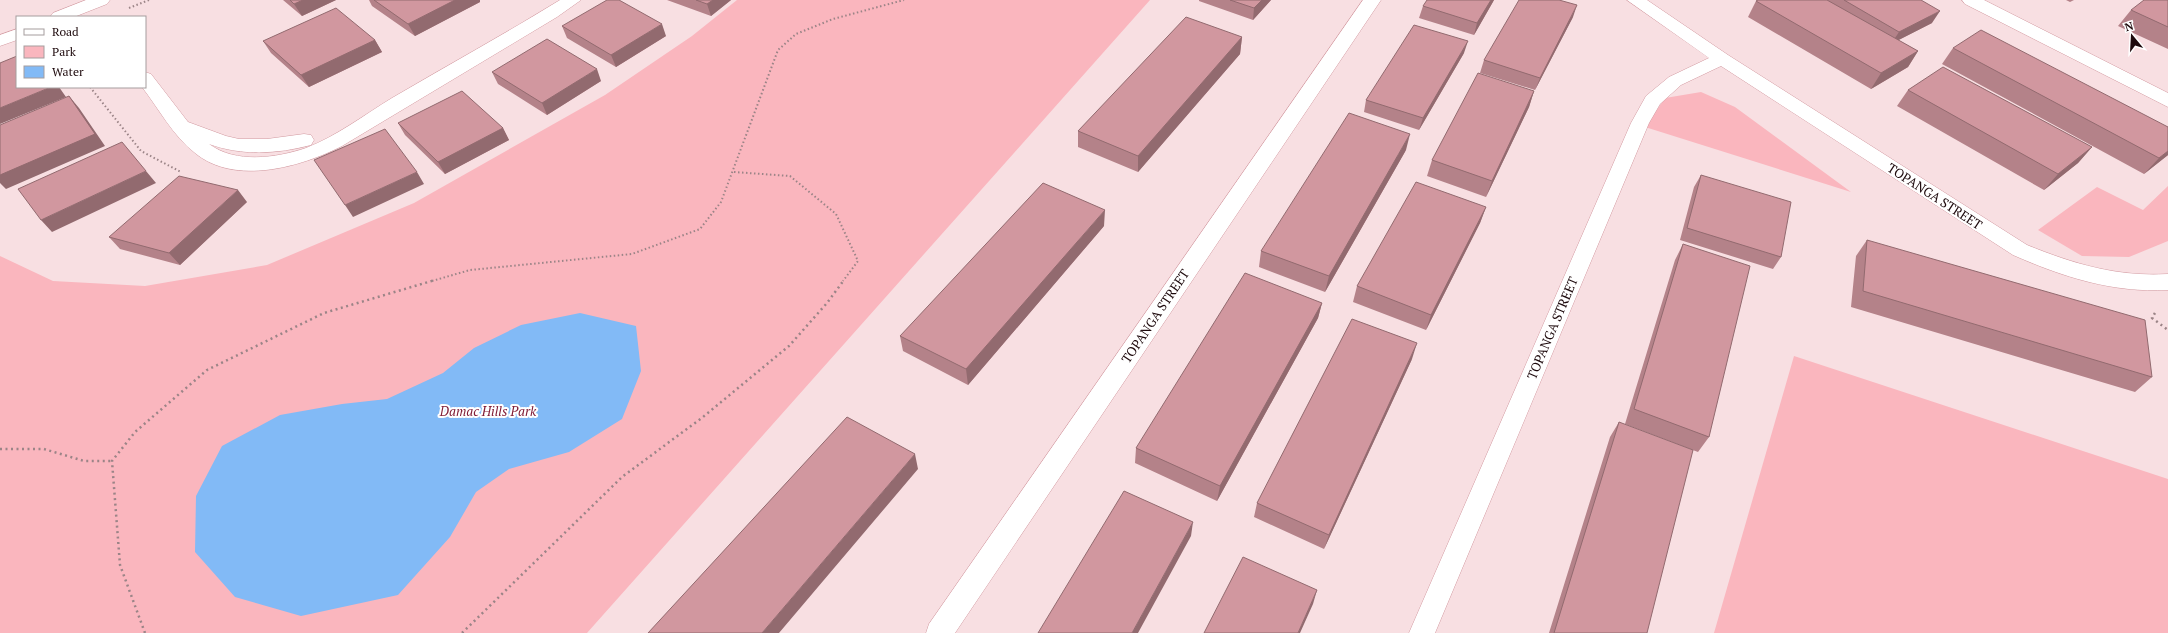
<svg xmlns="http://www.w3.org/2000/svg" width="2168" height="633" font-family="'PT Serif',serif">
	<rect width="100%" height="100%" fill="#f8dfe2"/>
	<path fill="#fab6be" d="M 737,0 L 1150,0 L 587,633 L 0,633 L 0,256 L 53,281 L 145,286 L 267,265 L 414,203 L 605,95 L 692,36 Z
		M 1701,92 L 1735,107 L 1851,192 L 1645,127 L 1665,98 Z
		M 2168,186 L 2168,241 L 2129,257 L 2082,256 L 2038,230 L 2097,187 L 2143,210 Z
		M 1794,356 L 2168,479 L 2168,633 L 1714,633 Z"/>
	<path fill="#82baf6" d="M 580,313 L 636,326 L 641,371 L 622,419 L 569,452 L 509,469 L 476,492 L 450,537 L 398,595 L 301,616 L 235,597 L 195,552 L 196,496 L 222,446 L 280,415 L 342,404 L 387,399 L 443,373 L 474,348 L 521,325 Z"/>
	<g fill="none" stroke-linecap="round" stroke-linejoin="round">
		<g stroke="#d299a0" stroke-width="1">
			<path id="street" d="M 86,0 L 110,0 L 107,4 L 74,17 L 50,17 L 53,13 Z
				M 560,0 L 581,0 L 557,17 L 342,146 C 301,167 235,186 195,153 C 173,136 159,109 142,87 L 145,87 L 145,72 L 151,74 L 188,122 L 226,136 L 239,139 L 267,139 L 304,134 L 311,135 L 314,140 L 311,145 C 277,154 242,156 209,144 C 236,164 276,158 306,148 C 337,136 364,115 392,98 C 448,65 505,34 560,0 Z
				M 1363,0 L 1381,0 L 955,633 L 926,633 L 929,624 Z
				M 1627,0 L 1647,0 L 1728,55 L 2027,245 C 2074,264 2117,277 2168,274 L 2168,290 C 2113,293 2063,277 2013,255 L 1721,66 L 1681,85 L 1660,104 L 1649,123 L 1435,633 L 1409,633 L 1631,123 L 1646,96 L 1669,77 L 1709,58 Z
				M 1962,0 L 1984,0 L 2168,93 L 2168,107 L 1965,4 Z
				M 17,29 L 17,40 L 0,46 L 0,35 Z"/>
		</g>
		<path stroke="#9b8487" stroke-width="2" stroke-dasharray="1.5 2.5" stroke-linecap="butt" d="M 129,8 L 149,0
			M 90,87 L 141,151 L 181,172
			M 734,172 L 790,176 L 836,214 L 858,261 L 843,281
			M 432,281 L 470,270 L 632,254 L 700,229 L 721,202 L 778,50 L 796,34 L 833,19 L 904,0"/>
		<path stroke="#9b8487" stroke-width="2.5" stroke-dasharray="2 3.5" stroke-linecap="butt" d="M 2155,313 L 2152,318 L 2168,330
			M 0,449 L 44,449 L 84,461 L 112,461
			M 145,633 L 120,565 L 112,461 L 135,432 L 207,370 L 324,313 L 435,280
			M 462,633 L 622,477 L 703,417 L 789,346 L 827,303 L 844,280"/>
		<use href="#street" fill="#fff" fill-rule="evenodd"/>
	</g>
	<path fill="#b48289" d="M 283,0 L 336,0 L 302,16 Z
		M 369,0 L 480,0 L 480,2 L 415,36 L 372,6 Z
		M 667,0 L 731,0 L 711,16 Z
		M 1199,0 L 1271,0 L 1253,20 L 1199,1 Z
		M 1494,0 L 1474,35 L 1419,18 L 1423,6 Z
		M 1758,0 L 1921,0 L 1932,23 L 1898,40 L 1918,51 L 1908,67 L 1871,89 L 1748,17 L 1756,1 Z
		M 2066,0 L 2074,0 L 2070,2 Z
		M 2168,0 L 2168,49 L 2118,26 L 2131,10 Z
		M 1573,17 L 1535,90 L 1480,73 L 1484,60 Z
		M 562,26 L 666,36 L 616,67 L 567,38 Z
		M 1242,37 L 1240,54 L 1138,172 L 1078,147 L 1078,131 Z
		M 375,40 L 382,52 L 309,87 L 271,53 L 263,41 Z
		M 1953,48 L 2168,127 L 2168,155 L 2144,174 L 1942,64 Z
		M 1464,53 L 1419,130 L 1364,112 L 1366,100 Z
		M 492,72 L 601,81 L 547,115 L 498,84 Z
		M 1908,90 L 2092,147 L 2078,163 L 2044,190 L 1897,106 Z
		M 1534,91 L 1529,107 L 1486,197 L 1427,176 L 1432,160 Z
		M 398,123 L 503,128 L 509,140 L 445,174 L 405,135 Z
		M 1406,150 L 1325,292 L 1259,267 L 1261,251 Z
		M 1701,175 L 1781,257 L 1773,269 L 1680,240 L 1694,187 Z
		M 247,202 L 180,265 L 120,249 L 109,237 Z
		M 1486,207 L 1480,223 L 1426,330 L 1353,302 L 1357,286 Z
		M 1104,226 L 968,385 L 903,351 L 900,336 Z
		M 1867,240 L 2152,377 L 2135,392 L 1851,307 L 1856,256 Z
		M 1683,244 L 1709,437 L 1698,452 L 1625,424 L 1675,260 Z
		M 1322,303 L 1318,318 L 1217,501 L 1135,463 L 1136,448 Z
		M 1412,359 L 1324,549 L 1254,517 L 1257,503 Z
		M 1619,422 L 1647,633 L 1549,633 L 1610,437 Z"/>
	<path fill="#926a6f" d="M 303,0 L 336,0 L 302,16 L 294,4 Z
		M 455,0 L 480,0 L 480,2 L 415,36 L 408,24 Z
		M 713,0 L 731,0 L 711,16 L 707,4 Z
		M 1262,0 L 1271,0 L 1253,20 L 1254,8 Z
		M 1491,0 L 1494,0 L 1474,35 L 1477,23 Z
		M 1577,5 L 1573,17 L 1535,90 L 1540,78 Z
		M 1940,11 L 1932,23 L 1891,44 L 1899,32 Z
		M 662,24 L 666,36 L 616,67 L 611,55 Z
		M 1242,37 L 1240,54 L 1138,172 L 1138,156 Z
		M 375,40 L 382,52 L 309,87 L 301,75 Z
		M 1468,41 L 1464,53 L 1419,130 L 1423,118 Z
		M 1918,51 L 1908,67 L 1871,89 L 1881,73 Z
		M 597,69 L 601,81 L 547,115 L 542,103 Z
		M 51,87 L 59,87 L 66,97 L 0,124 L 0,108 Z
		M 1534,91 L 1529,107 L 1486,197 L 1492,181 Z
		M 69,96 L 79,108 L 105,146 L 6,189 L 0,183 L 0,175 Z
		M 503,128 L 509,140 L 445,174 L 438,162 Z
		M 1410,134 L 1406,150 L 1325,292 L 1329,276 Z
		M 2092,147 L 2078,163 L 2044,190 L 2058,174 Z
		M 2168,151 L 2168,155 L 2144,174 L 2159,158 Z
		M 146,171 L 156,183 L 52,232 L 41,220 Z
		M 417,172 L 424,184 L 353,217 L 345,205 Z
		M 238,190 L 247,202 L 180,265 L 169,253 Z
		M 1486,207 L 1480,223 L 1426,330 L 1431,315 Z
		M 1105,210 L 1104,226 L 968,385 L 966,369 Z
		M 1322,303 L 1318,318 L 1217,501 L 1220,486 Z
		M 1417,343 L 1412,359 L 1324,549 L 1329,535 Z
		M 915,454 L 918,469 L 779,633 L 762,633 Z
		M 1193,522 L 1191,536 L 1138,633 L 1132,633 Z
		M 1317,590 L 1313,604 L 1300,633 L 1298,633 Z"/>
	<path fill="#d1979f" stroke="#926a6f" d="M 290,0 L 303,0 L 294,4 Z
		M 374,0 L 455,0 L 408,24 Z
		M 607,0 L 619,0 L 662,24 L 611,55 L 562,26 Z
		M 696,0 L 713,0 L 707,4 Z
		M 1230,0 L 1262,0 L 1254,8 Z
		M 1427,0 L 1491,0 L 1477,23 L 1423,6 Z
		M 1519,0 L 1559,0 L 1577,5 L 1540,78 L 1484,60 Z
		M 1758,0 L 1827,0 L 1918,51 L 1881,73 L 1756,1 Z
		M 1844,0 L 1921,0 L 1940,11 L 1899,32 Z
		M 2144,0 L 2168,0 L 2168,27 L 2131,10 Z
		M 336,8 L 375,40 L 301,75 L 263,41 Z
		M 1186,17 L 1242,37 L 1138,156 L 1078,131 Z
		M 1414,25 L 1468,41 L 1423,118 L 1366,100 Z
		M 1981,30 L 2168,127 L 2168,151 L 2159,158 L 1953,48 Z
		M 547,39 L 597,69 L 542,103 L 492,72 Z
		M 17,56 L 17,87 L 51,87 L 0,108 L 0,63 Z
		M 1943,67 L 2092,147 L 2058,174 L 1908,90 Z
		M 1478,73 L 1534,91 L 1492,181 L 1432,160 Z
		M 462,91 L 503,128 L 438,162 L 398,123 Z
		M 69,96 L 95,134 L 0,175 L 0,125 Z
		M 1349,113 L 1410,134 L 1329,276 L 1261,251 Z
		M 385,129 L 417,172 L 345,205 L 314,160 Z
		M 122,142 L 146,171 L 41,220 L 18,189 Z
		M 1701,175 L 1791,202 L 1781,257 L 1687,228 Z
		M 179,176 L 238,190 L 169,253 L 109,237 Z
		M 1416,182 L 1486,207 L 1431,315 L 1357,286 Z
		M 1043,183 L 1105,210 L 966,369 L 900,336 Z
		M 1867,240 L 2145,320 L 2152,377 L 1863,291 Z
		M 1683,244 L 1750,266 L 1709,437 L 1634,409 Z
		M 1245,273 L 1322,303 L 1220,486 L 1136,448 Z
		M 1352,319 L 1417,343 L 1329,535 L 1257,503 Z
		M 847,417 L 915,454 L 762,633 L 648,633 Z
		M 1619,422 L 1693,450 L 1647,633 L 1554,633 Z
		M 1124,491 L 1193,522 L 1132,633 L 1038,633 Z
		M 1243,557 L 1317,590 L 1298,633 L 1204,633 Z"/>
	<g text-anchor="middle" stroke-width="4" stroke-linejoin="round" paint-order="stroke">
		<g font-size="13" fill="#1d090c" stroke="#fff">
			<text transform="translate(1935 196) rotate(33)" y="5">TOPANGA STREET</text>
			<text transform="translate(1155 316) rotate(-56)" y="5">TOPANGA STREET</text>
			<text transform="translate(1552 328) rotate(-67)" y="5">TOPANGA STREET</text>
		</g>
		<g font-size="13" font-style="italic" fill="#821e38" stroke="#fff">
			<text x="488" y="416">Damac Hills Park</text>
		</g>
	</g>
	<rect x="16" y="16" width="130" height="72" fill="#ffffff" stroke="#a59d9e"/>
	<rect x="24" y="29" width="20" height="6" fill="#ffffff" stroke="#a59d9e"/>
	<text x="52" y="36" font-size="12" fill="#1d090c">Road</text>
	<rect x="24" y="46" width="20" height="12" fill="#fab6be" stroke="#a59d9e"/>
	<text x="52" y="56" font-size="12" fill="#1d090c">Park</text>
	<rect x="24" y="66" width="20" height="12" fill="#82baf6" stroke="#a59d9e"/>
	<text x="52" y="76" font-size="12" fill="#1d090c">Water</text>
	<g transform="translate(2132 36) rotate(342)" stroke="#ffffff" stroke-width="3" paint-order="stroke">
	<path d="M0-3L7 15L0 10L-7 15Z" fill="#1d090c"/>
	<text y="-6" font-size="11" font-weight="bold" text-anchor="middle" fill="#1d090c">N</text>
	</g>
</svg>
